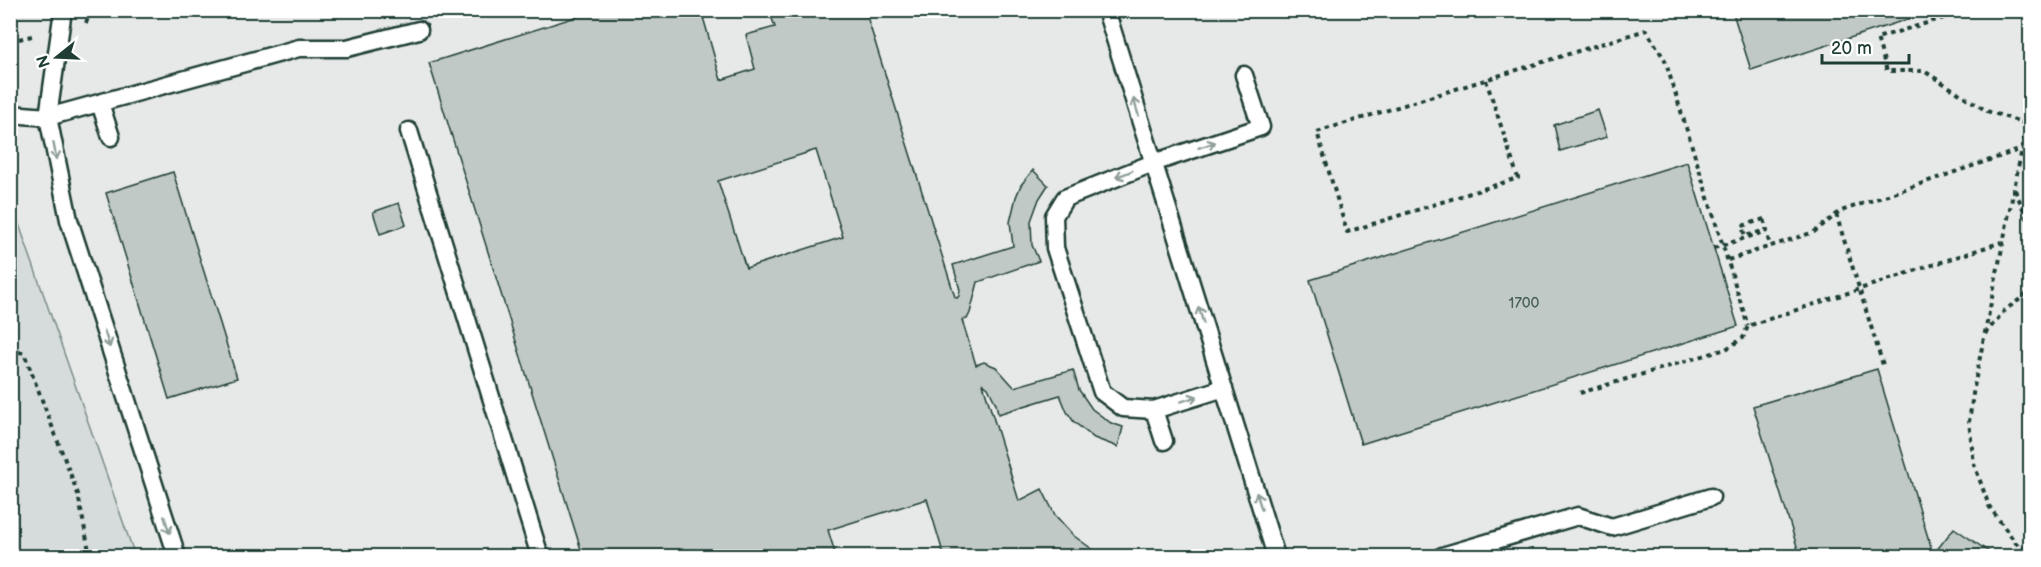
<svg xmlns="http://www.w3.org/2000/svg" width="2041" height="567" font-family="'Balsamiq Sans',sans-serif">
	<rect width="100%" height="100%" fill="#f6f7f7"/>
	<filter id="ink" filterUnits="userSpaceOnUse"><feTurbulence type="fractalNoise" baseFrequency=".0167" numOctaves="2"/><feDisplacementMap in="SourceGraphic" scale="12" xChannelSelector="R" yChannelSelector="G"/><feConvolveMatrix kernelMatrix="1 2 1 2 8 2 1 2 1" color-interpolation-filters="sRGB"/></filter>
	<g filter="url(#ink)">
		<path fill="#e6e9e8" d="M 11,11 L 2030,11 L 2030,556 L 135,556 L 14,210 L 15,176 L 11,177 Z"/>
		<path fill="#d6dcdb" stroke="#7a8c88" stroke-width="1.5" d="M 10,202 L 14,210 L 135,556 L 11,556 Z"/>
		<path fill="#c0c9c6" stroke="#1f3d34" stroke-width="1.5" fill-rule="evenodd" d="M 598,10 L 701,10 L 721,80 L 755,69 L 746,35 L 775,27 L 769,10 L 865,10 L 955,297 L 957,298 L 959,296 L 960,290 L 953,265 L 1013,246 L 1010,222 L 1016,197 L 1021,185 L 1033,170 L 1048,185 L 1039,199 L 1031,221 L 1032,245 L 1039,261 L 978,282 L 970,313 L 967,319 L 962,320 L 976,365 L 984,362 L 996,367 L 1014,387 L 1073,370 L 1079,390 L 1092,409 L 1111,423 L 1123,427 L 1118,447 L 1094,438 L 1074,422 L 1067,412 L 1060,395 L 998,414 L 996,404 L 988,388 L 983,384 L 1019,501 L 1042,489 L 1055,515 L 1074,536 L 1092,549 L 1098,556 L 944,556 L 927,499 L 828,530 L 836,556 L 583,556 L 429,63 ZM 816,150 L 843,237 L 746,268 L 718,181 Z
			M 1732,10 L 1936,10 L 1751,70 Z
			M 1598,110 L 1607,137 L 1560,151 L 1554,125 Z
			M 1687,162 L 1738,326 L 1361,444 L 1310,280 Z
			M 173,172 L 237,378 L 169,399 L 106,193 Z
			M 399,203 L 406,225 L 380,234 L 373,212 Z
			M 1877,369 L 1933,554 L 1932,556 L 1800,556 L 1753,406 Z
			M 1954,528 L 1995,556 L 1932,556 Z"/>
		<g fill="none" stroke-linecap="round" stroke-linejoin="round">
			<g stroke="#1f3d34" stroke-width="21">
				<path id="service" d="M 63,10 L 48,117 L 69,220 L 177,556
					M 1106,10 L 1276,556
					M 100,103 L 111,137
					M 10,114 L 48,117 L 299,48 L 347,48 L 419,30
					M 409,131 L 540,556
					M 1224,388 L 1154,410 L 1123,408 L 1102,392 L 1055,248 L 1054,216 L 1065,198 L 1153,163 L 1261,127 L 1244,75
					M 1154,410 L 1164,441
					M 1442,556 L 1578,516 L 1612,527 L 1711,497"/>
			</g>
			<path stroke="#1f3d34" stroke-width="4" stroke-dasharray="4.5 4.5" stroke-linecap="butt" d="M 1970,10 L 1877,38 L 1887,71 L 1924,71 L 1987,111 L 2027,124 L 1974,387 L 1969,422 L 1974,464 L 1989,506 L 2015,542 L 2030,556
				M 86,23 L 91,10
				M 10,41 L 36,35
				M 1486,80 L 1518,178 L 1347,232 L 1317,132 L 1646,30 L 1665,60 L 1748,326
				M 2015,190 L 2030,225
				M 1836,214 L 1883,365
				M 1764,219 L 1742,226 L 1745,236 L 1766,230 L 1770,246
				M 1728,260 L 1814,232 L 1841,211 L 2022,149
				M 1985,334 L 2005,310 L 2030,292
				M 10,350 L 24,353 L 78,494 L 90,556
				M 1580,393 L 1726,349 L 1743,338 L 1748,326 L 2002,242"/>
			<use href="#service" stroke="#fff" stroke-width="16"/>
			<path stroke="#1f3d34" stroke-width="4" stroke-dasharray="4.5 4.5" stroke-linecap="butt" d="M 1714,248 L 1767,231 L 1764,219"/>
		</g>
		<defs><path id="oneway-shaft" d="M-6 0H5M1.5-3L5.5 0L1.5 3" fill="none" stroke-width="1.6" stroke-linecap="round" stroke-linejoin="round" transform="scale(1.5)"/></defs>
		<g stroke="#8f9e9a">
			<use href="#oneway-shaft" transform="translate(1136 107) rotate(-107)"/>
			<use href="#oneway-shaft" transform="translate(1207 145) rotate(-18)"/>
			<use href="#oneway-shaft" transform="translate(55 151) rotate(79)"/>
			<use href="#oneway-shaft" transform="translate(1124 174) rotate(158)"/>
			<use href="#oneway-shaft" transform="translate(1201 315) rotate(-107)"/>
			<use href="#oneway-shaft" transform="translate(107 339) rotate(72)"/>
			<use href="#oneway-shaft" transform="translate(1189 399) rotate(-18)"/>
			<use href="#oneway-shaft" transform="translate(1259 501) rotate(-107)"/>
			<use href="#oneway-shaft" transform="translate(167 525) rotate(72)"/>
		</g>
	</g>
	<g text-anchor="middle" stroke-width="6" stroke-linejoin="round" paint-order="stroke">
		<g font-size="15" fill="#476058">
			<text x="1524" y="308">1700</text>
		</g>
	</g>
	<rect width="2041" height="567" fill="none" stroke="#fff" stroke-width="36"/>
	<rect x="18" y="18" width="2005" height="531" fill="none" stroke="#1f3d34" stroke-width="2" filter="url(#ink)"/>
	<g transform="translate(57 57) rotate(252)" stroke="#ffffff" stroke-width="4.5" paint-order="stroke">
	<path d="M0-4.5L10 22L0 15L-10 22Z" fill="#1f3d34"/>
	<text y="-9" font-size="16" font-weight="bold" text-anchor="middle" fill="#1f3d34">N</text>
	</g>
	<path d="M1822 54v9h87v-9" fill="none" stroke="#1f3d34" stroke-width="3"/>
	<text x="1831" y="54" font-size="18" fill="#1f3d34" stroke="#ffffff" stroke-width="4.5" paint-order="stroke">20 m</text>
</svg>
